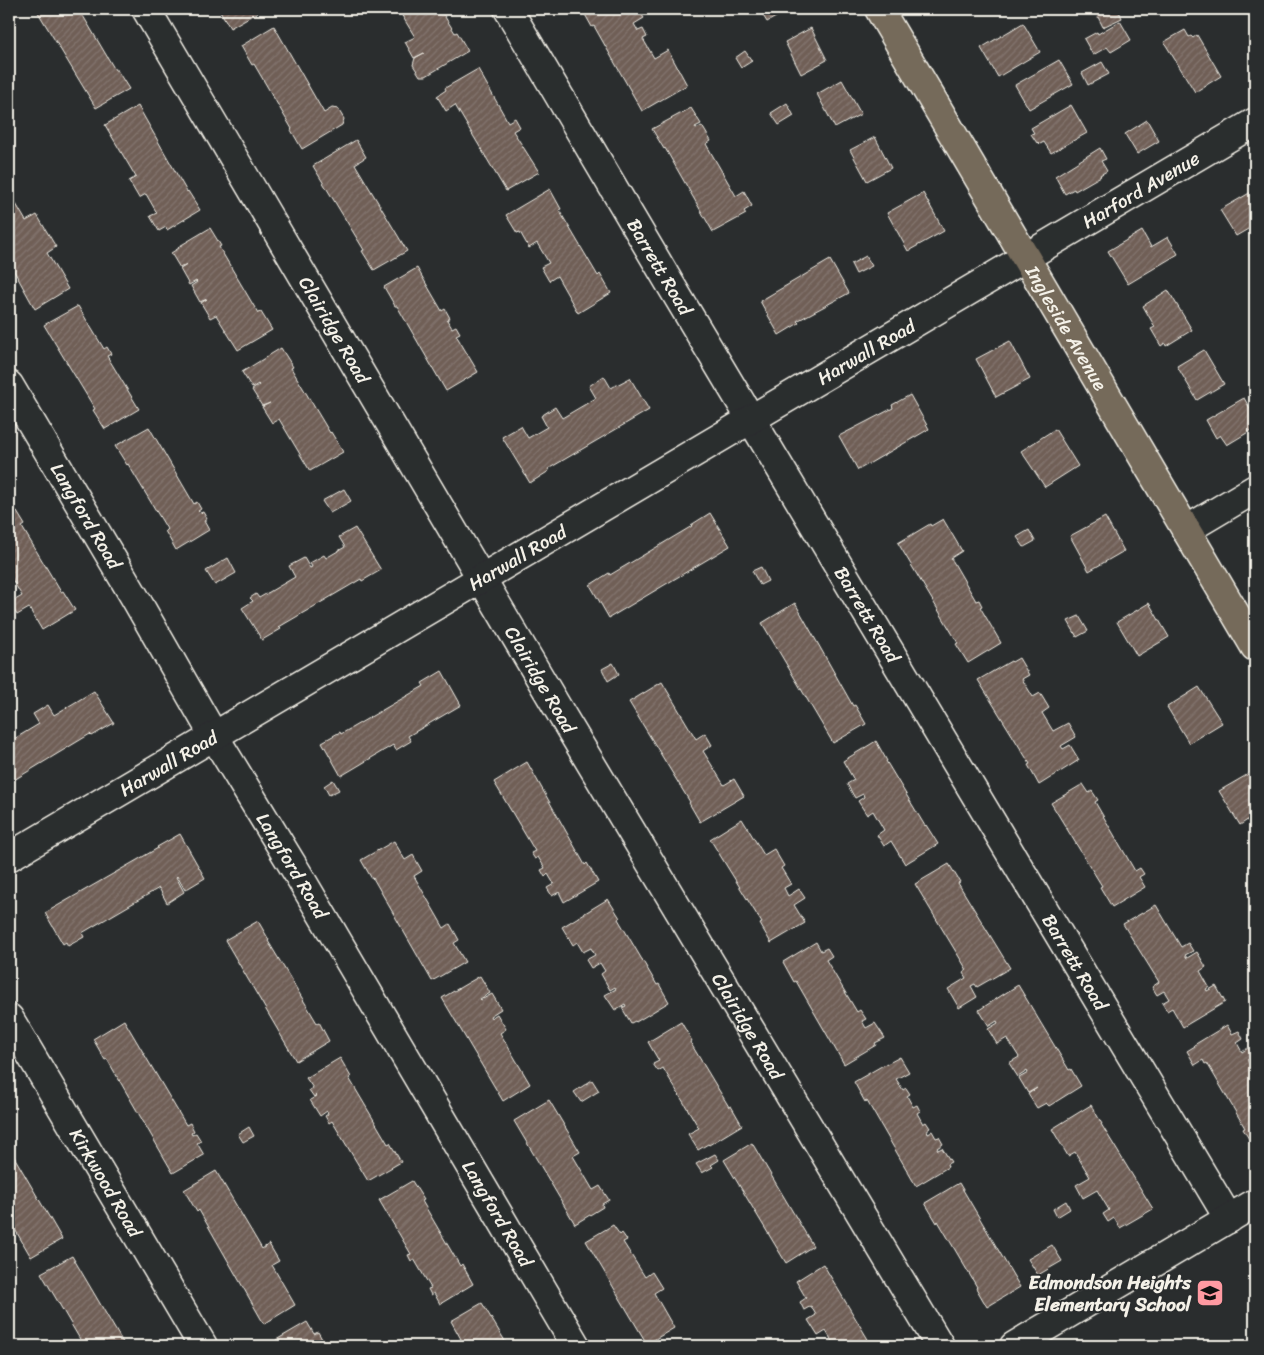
<svg xmlns="http://www.w3.org/2000/svg" width="1264" height="1355" font-family="Sriracha,sans-serif">
	<defs>
		<pattern id="building-hatch" width="6" height="6" patternUnits="userSpaceOnUse" patternTransform="scale(1.25)"><rect width="6" height="6" fill="#6f5e57"/><path d="M-1 1l2-2M0 6l6-6M5 7l2-2" fill="none" stroke="#84766f"/></pattern>
	</defs>
	<rect width="100%" height="100%" fill="#2a2d2e"/>
	<filter id="ink" filterUnits="userSpaceOnUse"><feTurbulence type="fractalNoise" baseFrequency=".02" numOctaves="2"/><feDisplacementMap in="SourceGraphic" scale="10" xChannelSelector="R" yChannelSelector="G"/><feConvolveMatrix kernelMatrix="1 2 1 2 8 2 1 2 1" color-interpolation-filters="sRGB"/></filter>
	<g filter="url(#ink)">
		<path fill="url(#building-hatch)" stroke="#f4f1e8" d="M 36,9 L 79,9 L 115,70 L 117,70 L 129,89 L 96,108 Z
			M 219,9 L 263,9 L 230,28 Z
			M 398,9 L 440,9 L 455,33 L 457,32 L 468,51 L 426,76 L 420,76 L 413,65 L 415,58 L 424,53 L 414,58 L 405,42 L 415,37 Z
			M 582,9 L 638,9 L 644,18 L 634,24 L 638,31 L 643,29 L 647,37 L 643,39 L 654,58 L 668,50 L 687,85 L 642,111 L 594,26 L 592,27 Z
			M 759,9 L 790,9 L 767,22 Z
			M 1094,9 L 1118,9 L 1122,18 L 1103,27 Z
			M 1120,21 L 1131,40 L 1111,52 L 1107,47 L 1093,55 L 1084,39 L 1097,32 L 1098,34 Z
			M 1023,23 L 1040,52 L 998,77 L 981,48 Z
			M 274,26 L 324,113 L 332,108 L 338,109 L 344,119 L 342,125 L 302,149 L 291,130 L 292,129 L 254,64 L 252,65 L 241,46 Z
			M 811,28 L 827,60 L 801,74 L 785,42 Z
			M 1185,30 L 1189,37 L 1191,36 L 1193,38 L 1197,35 L 1221,76 L 1195,92 L 1164,42 Z
			M 745,51 L 752,61 L 741,68 L 735,58 Z
			M 1059,60 L 1073,84 L 1029,109 L 1015,85 Z
			M 1102,62 L 1109,74 L 1088,85 L 1082,73 Z
			M 478,69 L 508,122 L 515,118 L 520,127 L 513,131 L 539,172 L 506,191 L 455,105 L 446,111 L 437,96 L 446,90 L 445,88 Z
			M 842,80 L 861,114 L 835,128 L 817,94 Z
			M 787,103 L 794,116 L 779,125 L 771,113 Z
			M 1071,105 L 1087,133 L 1051,153 L 1044,142 L 1040,144 L 1038,142 L 1037,143 L 1031,134 L 1034,133 L 1031,128 Z
			M 138,106 L 187,192 L 188,191 L 200,210 L 167,230 L 166,227 L 159,231 L 150,216 L 157,213 L 146,194 L 139,198 L 129,181 L 136,177 L 105,125 Z
			M 691,108 L 701,124 L 695,127 L 696,129 L 702,126 L 711,141 L 706,144 L 736,196 L 744,191 L 752,206 L 744,211 L 746,214 L 713,232 L 665,148 L 664,149 L 652,129 Z
			M 1147,120 L 1159,141 L 1137,154 L 1125,134 Z
			M 875,137 L 891,168 L 867,181 L 850,150 Z
			M 356,140 L 366,157 L 355,164 L 407,251 L 374,270 L 362,251 L 364,250 L 313,166 Z
			M 1100,148 L 1106,159 L 1101,161 L 1107,171 L 1100,175 L 1101,176 L 1075,191 L 1074,189 L 1065,194 L 1055,176 Z
			M 550,189 L 561,209 L 559,210 L 598,276 L 600,274 L 611,293 L 578,313 L 557,276 L 549,281 L 541,267 L 549,263 L 537,243 L 529,248 L 520,232 L 517,233 L 506,215 Z
			M 1253,191 L 1255,194 L 1255,225 L 1236,236 L 1220,210 Z
			M 9,192 L 26,221 L 37,215 L 56,247 L 47,253 L 68,289 L 35,309 L 9,262 Z
			M 923,193 L 944,231 L 908,251 L 887,213 Z
			M 210,228 L 221,246 L 219,247 L 258,313 L 261,312 L 272,330 L 238,350 L 216,315 L 210,318 L 201,303 L 207,299 L 200,302 L 191,286 L 197,282 L 196,281 L 189,285 L 180,269 L 187,265 L 186,264 L 180,268 L 171,253 L 179,248 L 178,247 Z
			M 1142,231 L 1151,247 L 1168,237 L 1178,254 L 1128,284 L 1108,251 Z
			M 866,256 L 872,266 L 856,274 L 851,264 Z
			M 830,260 L 849,293 L 797,321 L 799,323 L 779,335 L 760,301 Z
			M 417,268 L 442,311 L 445,309 L 450,318 L 447,320 L 452,328 L 456,326 L 460,333 L 456,335 L 478,372 L 446,391 L 397,306 L 395,306 L 384,287 Z
			M 1168,290 L 1192,330 L 1166,346 L 1165,343 L 1161,346 L 1151,329 L 1155,327 L 1143,306 Z
			M 78,306 L 104,349 L 107,347 L 111,354 L 107,356 L 139,409 L 105,429 L 93,410 L 95,409 L 44,325 Z
			M 1010,341 L 1030,379 L 996,397 L 976,359 Z
			M 281,348 L 293,367 L 291,368 L 330,433 L 331,432 L 343,452 L 310,471 L 279,419 L 272,423 L 262,407 L 270,403 L 262,406 L 252,390 L 259,385 L 258,384 L 252,388 L 242,372 Z
			M 1204,350 L 1224,384 L 1197,400 L 1177,366 Z
			M 604,376 L 611,388 L 630,378 L 649,410 L 548,469 L 549,471 L 530,483 L 502,437 L 521,426 L 528,438 L 547,427 L 541,416 L 555,407 L 562,418 L 596,398 L 589,386 Z
			M 910,395 L 929,429 L 858,470 L 839,436 L 893,408 L 892,405 Z
			M 1244,398 L 1255,417 L 1255,428 L 1227,445 L 1220,435 L 1216,438 L 1206,420 Z
			M 149,427 L 194,504 L 197,502 L 201,509 L 198,511 L 200,513 L 203,512 L 207,519 L 204,521 L 209,530 L 176,550 L 165,531 L 167,529 L 128,464 L 127,465 L 115,446 Z
			M 1055,429 L 1078,466 L 1045,487 L 1021,451 Z
			M 344,489 L 351,501 L 330,513 L 322,501 Z
			M 14,507 L 25,525 L 22,527 L 61,592 L 63,591 L 75,610 L 42,630 L 29,608 L 17,615 L 10,603 L 22,596 L 9,574 L 9,510 Z
			M 710,513 L 730,546 L 609,618 L 590,585 L 609,573 L 610,575 L 692,526 L 691,525 Z
			M 1105,517 L 1124,551 L 1089,571 L 1070,536 Z
			M 943,519 L 962,551 L 951,558 L 976,601 L 979,600 L 982,606 L 980,607 L 1001,643 L 968,663 L 956,644 L 958,643 L 898,543 L 930,524 L 931,526 Z
			M 355,528 L 381,570 L 362,581 L 361,579 L 279,627 L 281,629 L 262,640 L 242,608 L 253,601 L 250,598 L 256,594 L 259,598 L 295,577 L 289,566 L 304,558 L 310,568 L 312,567 L 310,563 L 324,555 L 326,558 L 345,547 L 339,537 Z
			M 1029,530 L 1035,541 L 1024,547 L 1017,537 Z
			M 228,558 L 236,573 L 215,585 L 206,571 Z
			M 761,567 L 768,581 L 760,585 L 752,571 Z
			M 795,603 L 853,706 L 855,705 L 866,724 L 833,743 L 762,623 Z
			M 1149,603 L 1169,637 L 1137,656 L 1117,622 Z
			M 1079,616 L 1088,631 L 1077,637 L 1068,621 Z
			M 1019,658 L 1029,675 L 1022,679 L 1033,697 L 1040,693 L 1049,708 L 1042,713 L 1053,731 L 1068,723 L 1076,737 L 1061,746 L 1063,749 L 1070,745 L 1079,760 L 1039,785 L 1028,765 L 1030,764 L 978,680 L 1011,661 L 1012,662 Z
			M 613,663 L 619,674 L 608,681 L 602,669 Z
			M 442,671 L 461,705 L 408,736 L 411,741 L 396,750 L 393,745 L 341,776 L 322,742 L 340,732 L 341,734 L 424,686 L 422,683 Z
			M 662,682 L 696,739 L 705,733 L 712,745 L 703,751 L 724,785 L 734,779 L 744,796 L 700,822 L 689,803 L 690,802 L 629,702 Z
			M 1199,687 L 1222,723 L 1189,743 L 1167,707 Z
			M 94,691 L 114,723 L 92,736 L 90,734 L 9,783 L 9,742 L 39,724 L 33,714 L 48,705 L 54,715 Z
			M 876,741 L 887,761 L 886,761 L 925,826 L 926,825 L 938,844 L 905,864 L 891,841 L 884,846 L 877,835 L 884,830 L 873,811 L 867,815 L 858,801 L 864,797 L 863,794 L 855,798 L 847,784 L 854,780 L 843,761 Z
			M 527,762 L 585,865 L 587,863 L 598,882 L 564,902 L 559,892 L 552,896 L 547,888 L 554,884 L 548,874 L 545,877 L 541,870 L 545,868 L 538,857 L 535,859 L 531,853 L 535,851 L 494,782 Z
			M 1252,772 L 1255,778 L 1255,815 L 1240,825 L 1219,791 Z
			M 333,780 L 339,790 L 329,795 L 324,786 Z
			M 1083,784 L 1089,793 L 1092,791 L 1098,800 L 1095,802 L 1135,871 L 1140,868 L 1144,874 L 1139,877 L 1145,887 L 1112,907 L 1100,887 L 1102,886 L 1051,803 Z
			M 742,819 L 764,855 L 774,849 L 784,866 L 781,868 L 791,884 L 784,888 L 788,896 L 799,889 L 805,898 L 794,905 L 805,923 L 771,943 L 760,924 L 762,923 L 710,839 Z
			M 180,834 L 205,878 L 185,890 L 177,876 L 176,877 L 184,892 L 167,903 L 159,888 L 82,933 L 84,937 L 68,946 L 66,942 L 63,944 L 45,913 L 158,848 L 157,847 Z
			M 394,841 L 405,860 L 413,855 L 422,871 L 414,876 L 444,928 L 450,924 L 459,940 L 454,943 L 465,962 L 432,981 L 373,878 L 372,879 L 361,860 Z
			M 949,864 L 960,882 L 958,883 L 1010,968 L 977,987 L 975,984 L 971,986 L 977,997 L 959,1008 L 948,989 L 966,978 L 963,973 L 967,970 L 915,884 Z
			M 608,899 L 620,918 L 618,919 L 657,985 L 659,984 L 669,1002 L 636,1022 L 635,1021 L 631,1023 L 622,1008 L 626,1006 L 625,1004 L 615,1010 L 605,995 L 616,989 L 615,987 L 610,990 L 601,974 L 605,971 L 600,963 L 591,968 L 586,960 L 595,955 L 591,948 L 583,952 L 577,942 L 573,945 L 562,927 Z
			M 1156,905 L 1181,947 L 1188,943 L 1193,951 L 1185,955 L 1187,958 L 1197,952 L 1206,967 L 1200,971 L 1209,987 L 1206,989 L 1207,991 L 1216,986 L 1225,1002 L 1183,1027 L 1172,1008 L 1167,1011 L 1162,1003 L 1169,999 L 1164,991 L 1157,995 L 1152,987 L 1159,982 L 1123,924 Z
			M 258,921 L 269,940 L 268,941 L 317,1023 L 319,1022 L 329,1041 L 296,1061 L 225,940 Z
			M 816,942 L 821,951 L 827,948 L 832,956 L 826,960 L 857,1012 L 860,1010 L 866,1019 L 862,1021 L 866,1028 L 875,1023 L 885,1038 L 875,1043 L 876,1045 L 844,1064 L 796,981 L 794,982 L 783,962 Z
			M 480,976 L 490,993 L 480,999 L 481,1000 L 492,994 L 501,1009 L 490,1016 L 491,1018 L 497,1014 L 506,1029 L 500,1033 L 530,1084 L 503,1101 L 442,998 Z
			M 1018,985 L 1069,1070 L 1071,1069 L 1081,1086 L 1049,1106 L 1046,1103 L 1037,1108 L 1028,1094 L 1037,1088 L 1028,1093 L 1019,1078 L 1028,1073 L 1027,1071 L 1018,1077 L 1009,1063 L 1019,1057 L 1007,1038 L 997,1044 L 988,1029 L 998,1023 L 997,1021 L 989,1026 L 979,1010 Z
			M 124,1020 L 186,1125 L 190,1123 L 194,1131 L 191,1133 L 192,1135 L 196,1133 L 201,1141 L 197,1143 L 204,1155 L 173,1173 L 107,1059 L 105,1060 L 93,1039 Z
			M 681,1022 L 692,1041 L 690,1042 L 729,1107 L 731,1106 L 742,1125 L 709,1145 L 708,1144 L 698,1150 L 688,1134 L 699,1128 L 663,1068 L 658,1071 L 653,1064 L 659,1061 L 648,1042 Z
			M 1227,1025 L 1232,1034 L 1239,1031 L 1243,1039 L 1237,1043 L 1242,1052 L 1248,1048 L 1253,1056 L 1247,1060 L 1253,1069 L 1255,1067 L 1255,1149 L 1243,1129 L 1245,1128 L 1207,1063 L 1205,1064 L 1203,1060 L 1195,1065 L 1187,1051 L 1195,1046 L 1194,1045 Z
			M 900,1057 L 909,1072 L 896,1079 L 903,1090 L 906,1088 L 910,1094 L 907,1096 L 913,1107 L 917,1105 L 920,1111 L 917,1113 L 923,1124 L 926,1122 L 930,1128 L 927,1130 L 928,1133 L 932,1131 L 936,1138 L 939,1137 L 943,1144 L 937,1148 L 938,1150 L 942,1148 L 951,1162 L 947,1164 L 948,1167 L 916,1186 L 867,1101 L 865,1102 L 854,1082 L 887,1063 L 887,1064 Z
			M 340,1058 L 351,1077 L 349,1078 L 388,1144 L 390,1143 L 401,1162 L 368,1181 L 332,1121 L 329,1123 L 325,1116 L 328,1114 L 327,1111 L 320,1116 L 310,1100 L 317,1096 L 316,1095 L 314,1097 L 309,1090 L 313,1088 L 306,1078 Z
			M 592,1080 L 599,1091 L 581,1102 L 574,1092 Z
			M 549,1100 L 580,1152 L 573,1156 L 593,1190 L 600,1186 L 609,1200 L 602,1204 L 603,1207 L 575,1224 L 514,1121 Z
			M 1091,1105 L 1102,1124 L 1101,1124 L 1153,1209 L 1120,1228 L 1114,1218 L 1108,1222 L 1103,1214 L 1109,1210 L 1097,1190 L 1083,1198 L 1076,1185 L 1090,1177 L 1075,1152 L 1068,1156 L 1052,1129 Z
			M 249,1127 L 254,1136 L 243,1142 L 238,1134 Z
			M 752,1143 L 813,1246 L 786,1263 L 724,1160 Z
			M 9,1148 L 62,1239 L 31,1257 L 9,1219 Z
			M 715,1154 L 719,1160 L 711,1165 L 713,1167 L 702,1173 L 696,1164 Z
			M 216,1171 L 262,1249 L 269,1244 L 279,1261 L 272,1265 L 295,1305 L 264,1324 L 199,1210 L 197,1212 L 184,1190 Z
			M 412,1181 L 424,1200 L 422,1201 L 460,1266 L 462,1264 L 473,1284 L 440,1304 L 434,1293 L 431,1295 L 428,1289 L 431,1288 L 414,1259 L 411,1261 L 408,1255 L 411,1254 L 379,1200 Z
			M 959,1183 L 1020,1287 L 987,1307 L 976,1288 L 977,1287 L 938,1221 L 937,1223 L 925,1203 Z
			M 1066,1201 L 1070,1209 L 1057,1217 L 1053,1209 Z
			M 613,1225 L 620,1235 L 622,1233 L 627,1240 L 623,1242 L 645,1277 L 652,1272 L 662,1288 L 654,1293 L 674,1328 L 647,1344 L 586,1241 Z
			M 1052,1245 L 1062,1261 L 1038,1275 L 1028,1259 Z
			M 72,1256 L 125,1346 L 84,1346 L 41,1273 Z
			M 823,1264 L 872,1346 L 835,1346 L 826,1331 L 818,1336 L 808,1320 L 816,1315 L 811,1306 L 804,1310 L 800,1302 L 806,1298 L 796,1281 Z
			M 482,1303 L 508,1346 L 457,1346 L 455,1343 L 461,1339 L 451,1321 Z
			M 307,1322 L 314,1334 L 318,1332 L 322,1339 L 318,1341 L 321,1346 L 279,1346 L 276,1340 Z"/>
		<g fill="none" stroke-linecap="round" stroke-linejoin="round">
			<g stroke="#f4f1e8" stroke-width="31">
				<g id="minor">
					<path id="s1" d="M 146,9 L 563,717 L 940,1346"/>
					<path id="s2" d="M 508,9 L 669,282 L 1229,1219"/>
					<path id="s3" d="M 9,385 L 134,596 L 214,736 L 298,874 L 576,1346"/>
					<path d="M 1186,530 L 1255,489"/>
					<path id="s4" d="M 9,857 L 1255,122"/>
					<path id="s5" d="M 9,1018 L 203,1346"/>
					<path d="M 1014,1346 L 1255,1203"/>
				</g>
			</g>
			<g stroke="#f4f1e8" stroke-width="31">
				<g id="major">
					<path id="s6" d="M 879,9 L 1255,647"/>
				</g>
			</g>
			<use href="#minor" stroke="#2a2d2e" stroke-width="28"/>
			<use href="#major" stroke="#746a5a" stroke-width="28"/>
		</g>
	</g>
	<defs>
		<g id="school-square" transform="scale(1.4375)"><rect x="-9" y="-9" width="18" height="18" rx="4" fill="#ff9aa2" stroke="#2a2d2e"/><path d="M0-5L7-2L0 1L-7-2ZM-4 1L0 2.5L4 1V4Q0 6-4 4Z" fill="#111"/></g>
	</defs>
	<g fill-rule="evenodd">
		<use href="#school-square" x="1210" y="1293"/>
	</g>
	<g text-anchor="middle" stroke-width="4" stroke-linejoin="round" paint-order="stroke">
		<g font-size="19" fill="#f4f1e8" stroke="#2a2d2e">
			<text dy="7" stroke="none"><textPath href="#s4" startOffset="1314">Harford Avenue</textPath></text>
			<text dy="7" stroke="none"><textPath href="#s2" startOffset="299">Barrett Road</textPath></text>
			<text dy="7" stroke="none"><textPath href="#s6" startOffset="370">Ingleside Avenue</textPath></text>
			<text dy="7" stroke="none"><textPath href="#s1" startOffset="372">Clairidge Road</textPath></text>
			<text dy="7" stroke="none"><textPath href="#s4" startOffset="995">Harwall Road</textPath></text>
			<text dy="7" stroke="none"><textPath href="#s3" startOffset="152">Langford Road</textPath></text>
			<text dy="7" stroke="none"><textPath href="#s4" startOffset="590">Harwall Road</textPath></text>
			<text dy="7" stroke="none"><textPath href="#s2" startOffset="704">Barrett Road</textPath></text>
			<text dy="7" stroke="none"><textPath href="#s1" startOffset="778">Clairidge Road</textPath></text>
			<text dy="7" stroke="none"><textPath href="#s4" startOffset="185">Harwall Road</textPath></text>
			<text dy="7" stroke="none"><textPath href="#s3" startOffset="558">Langford Road</textPath></text>
			<text dy="7" stroke="none"><textPath href="#s2" startOffset="1109">Barrett Road</textPath></text>
			<text dy="7" stroke="none"><textPath href="#s1" startOffset="1182">Clairidge Road</textPath></text>
			<text dy="7" stroke="none"><textPath href="#s5" startOffset="191">Kirkwood Road</textPath></text>
			<text dy="7" stroke="none"><textPath href="#s3" startOffset="962">Langford Road</textPath></text>
		</g>
		<g font-size="19" font-weight="bold" fill="#f4f1e8" stroke="#2a2d2e" text-anchor="end">
			<text x="1191" y="1289">Edmondson Heights<tspan x="1191" dy="22">Elementary School</tspan></text>
		</g>
	</g>
	<rect width="1264" height="1355" fill="none" stroke="#2a2d2e" stroke-width="30"/>
	<rect x="15" y="15" width="1234" height="1325" fill="none" stroke="#f4f1e8" stroke-width="2" filter="url(#ink)"/>
</svg>
